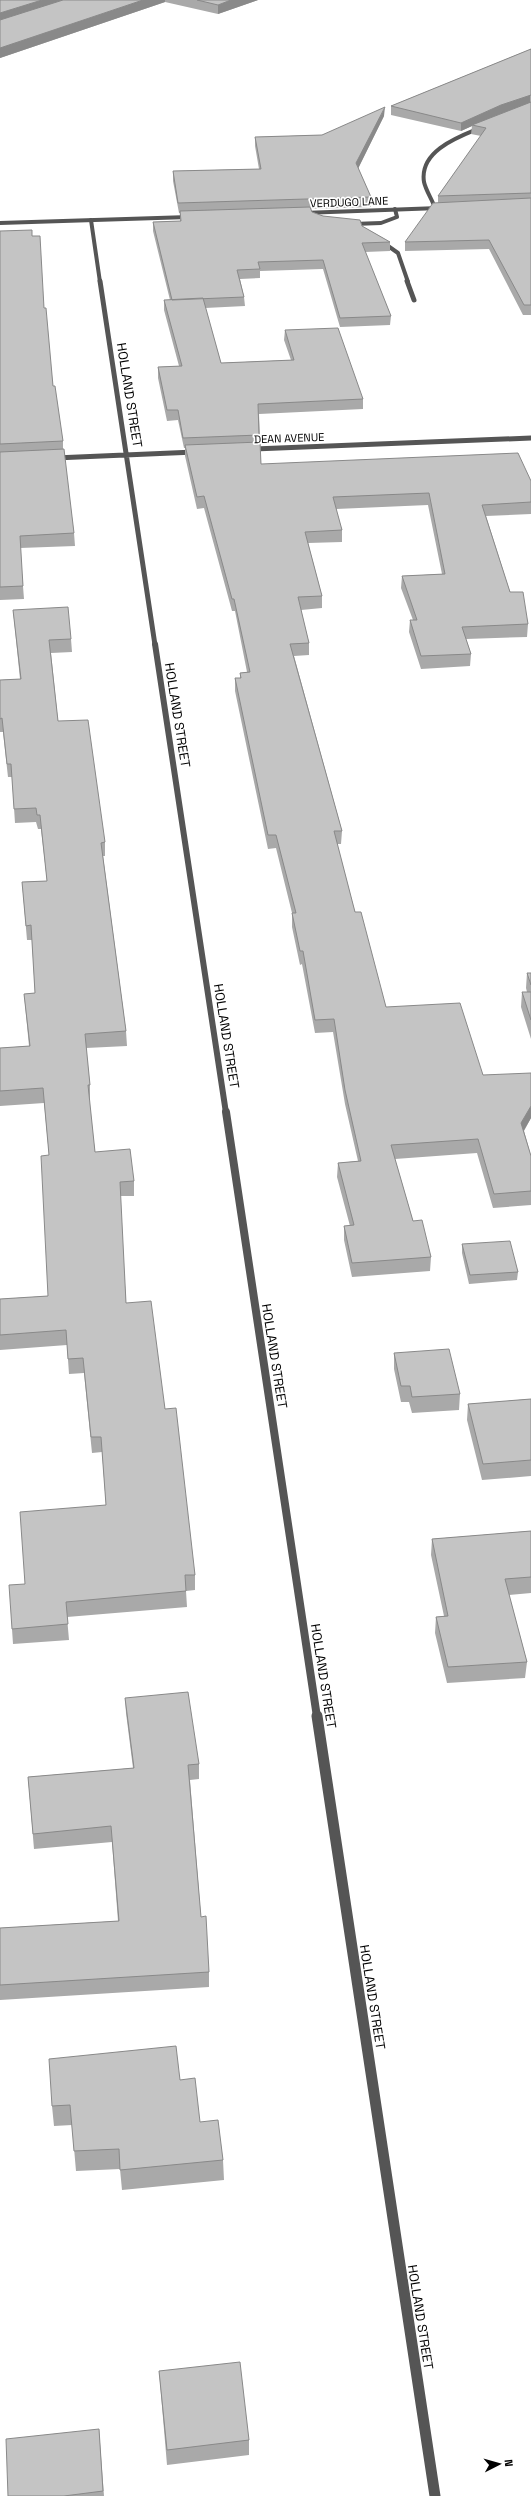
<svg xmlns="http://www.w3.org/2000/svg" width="531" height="2496" font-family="'Space Grotesk',sans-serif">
	<rect width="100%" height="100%" fill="#fff"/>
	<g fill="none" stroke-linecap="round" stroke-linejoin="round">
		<path stroke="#555" stroke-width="4" d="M 353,224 L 381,223 L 397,217 L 395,209
			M 381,241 L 398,253 L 408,282"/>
		<path stroke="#555" stroke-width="5" d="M 407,281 L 414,300"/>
		<path stroke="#555" stroke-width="4" d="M 435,208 C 432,199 426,191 424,182 C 419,151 458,137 480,128
			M 91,220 L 100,282"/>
		<path stroke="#555" stroke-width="5" d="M 100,281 L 155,645
			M 251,449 L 531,438
			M 55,458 L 195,452"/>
		<path stroke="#555" stroke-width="6" d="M 155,644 L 226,1113"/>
		<path stroke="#555" stroke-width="8" d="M 226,1112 L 317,1717"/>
		<path stroke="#555" stroke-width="11" d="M 317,1716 L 435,2496"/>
		<path stroke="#555" stroke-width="4" d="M 303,213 L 439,208
			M 0,223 L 189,217"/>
	</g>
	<path fill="#a9a9a9" d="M 0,0 L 258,0 L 218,14 L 165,2 L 0,58 Z
		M 531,49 L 531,315 L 523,315 L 489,249 L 405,251 L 405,242 L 438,203 L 438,196 L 481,136 L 471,134 L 472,126 L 461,131 L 391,115 L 391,106 Z
		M 384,116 L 358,168 L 371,197 L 371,207 L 311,209 L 312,212 L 323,216 L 362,226 L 390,242 L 390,251 L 365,252 L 391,316 L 390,325 L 340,327 L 323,269 L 260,271 L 260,278 L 240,279 L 244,297 L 245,306 L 205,308 L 221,363 L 291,360 L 284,340 L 285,330 L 363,399 L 363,409 L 259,414 L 261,464 L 531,481 L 531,514 L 486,516 L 510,592 L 528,624 L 527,637 L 466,639 L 471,654 L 470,666 L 421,669 L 409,632 L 410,620 L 413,620 L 401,588 L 402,576 L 442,574 L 428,505 L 336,509 L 342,530 L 342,542 L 308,543 L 322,596 L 322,608 L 301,610 L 309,643 L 309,655 L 294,656 L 342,831 L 341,844 L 337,844 L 355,912 L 386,1007 L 483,1075 L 531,1074 L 531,1118 L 524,1131 L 531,1156 L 531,1205 L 493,1208 L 477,1153 L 395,1159 L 413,1221 L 431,1257 L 430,1271 L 352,1277 L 344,1240 L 344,1226 L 350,1226 L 337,1177 L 338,1163 L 358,1161 L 345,1104 L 333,1032 L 315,1033 L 302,964 L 300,965 L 292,927 L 292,913 L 276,848 L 268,849 L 235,691 L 235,678 L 240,678 L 240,673 L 247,672 L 235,611 L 232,611 L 204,508 L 197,509 L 185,456 L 185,448 L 184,448 L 178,420 L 167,421 L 158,378 L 158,367 L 179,366 L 164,310 L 164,300 L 170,300 L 153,231 L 153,222 L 180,221 L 180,213 L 179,213 L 173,181 L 173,171 L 259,169 L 255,146 L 255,137 L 322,135 Z
		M 0,231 L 32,236 L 44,308 L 53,386 L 63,441 L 63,449 L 74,533 L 75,546 L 20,548 L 24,599 L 0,600 Z
		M 13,610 L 71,639 L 72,652 L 51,653 L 58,721 L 105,842 L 105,856 L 103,856 L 126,1031 L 127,1046 L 86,1048 L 90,1085 L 90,1099 L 89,1100 L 95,1152 L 134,1181 L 134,1196 L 120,1196 L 126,1303 L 165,1409 L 195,1575 L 195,1590 L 186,1591 L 187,1607 L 67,1617 L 69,1640 L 13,1644 L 12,1629 L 25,1584 L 106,1505 L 102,1452 L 92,1453 L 84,1373 L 69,1374 L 67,1345 L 0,1350 L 0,1299 L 48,1296 L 49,1155 L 44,1103 L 0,1106 L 0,1048 L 29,1046 L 24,994 L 35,993 L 32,940 L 27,940 L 22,882 L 47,881 L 41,829 L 38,829 L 36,822 L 15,823 L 12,777 L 8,777 L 3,732 L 0,732 L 0,680 L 20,679 Z
		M 527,973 L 531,973 L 531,1039 L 521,1007 L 522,992 L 527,992 L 526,988 Z
		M 462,1244 L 518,1272 L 517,1280 L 469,1284 L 462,1253 Z
		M 394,1353 L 460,1394 L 459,1410 L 412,1413 L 409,1402 L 401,1402 L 394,1369 Z
		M 531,1399 L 531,1476 L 482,1480 L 467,1420 L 468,1404 Z
		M 531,1531 L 531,1593 L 509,1595 L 527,1662 L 525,1678 L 447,1683 L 435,1633 L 436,1617 L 444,1616 L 431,1555 L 432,1539 Z
		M 125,1698 L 199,1764 L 199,1779 L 190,1780 L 201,1917 L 209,1972 L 209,1987 L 0,2000 L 0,1928 L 118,1921 L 112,1842 L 34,1849 L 28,1777 L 133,1768 L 126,1713 Z
		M 180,2080 L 200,2122 L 223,2160 L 224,2180 L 122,2190 L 120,2169 L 76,2171 L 72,2125 L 54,2126 L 52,2106 Z
		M 159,2371 L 249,2440 L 249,2455 L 167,2465 Z
		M 99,2429 L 104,2496 L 8,2496 Z"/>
	<path fill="#898989" d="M 42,0 L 72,0 L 0,22 L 0,13 Z
		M 143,0 L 165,0 L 165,2 L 0,58 L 0,48 Z
		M 231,0 L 258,0 L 218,14 L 218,5 Z
		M 530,94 L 530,103 L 500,114 L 473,125 L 472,125 L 472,126 L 461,131 L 461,123 L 501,105 Z
		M 385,107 L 384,116 L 356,173 L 356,163 Z
		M 531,1106 L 531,1118 L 520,1137 L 521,1123 Z"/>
	<path fill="#c4c4c4" stroke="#898989" d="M 0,0 L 42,0 L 0,13 Z
		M 63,0 L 143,0 L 0,48 L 0,20 Z
		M 197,0 L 231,0 L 218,5 Z
		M 531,49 L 531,95 L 501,105 L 461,123 L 391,106 Z
		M 531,102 L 531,193 L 438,196 L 486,128 L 472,125 Z
		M 385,107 L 356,163 L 371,197 L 178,203 L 173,171 L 261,169 L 255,137 L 322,135 Z
		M 531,198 L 531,305 L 524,305 L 489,240 L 405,242 L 433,203 Z
		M 310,207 L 312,212 L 323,216 L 360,220 L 362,226 L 390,242 L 362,243 L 391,316 L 340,318 L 323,260 L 258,262 L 260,269 L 237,270 L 244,297 L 172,300 L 153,222 L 181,221 L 180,211 Z
		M 32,230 L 32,236 L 40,236 L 44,308 L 46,308 L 53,386 L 55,386 L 63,441 L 0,444 L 0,231 Z
		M 203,298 L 221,363 L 294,360 L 285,330 L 338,328 L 363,399 L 258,404 L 259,435 L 183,438 L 178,410 L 167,410 L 158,367 L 182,366 L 164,300 Z
		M 260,442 L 261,464 L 518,453 L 531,481 L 531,502 L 482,505 L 510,592 L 523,592 L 528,624 L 462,627 L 471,654 L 421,656 L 410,620 L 417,620 L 402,576 L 445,574 L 429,493 L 333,497 L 342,530 L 305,532 L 322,596 L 298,597 L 309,643 L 290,644 L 342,831 L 334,831 L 355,912 L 361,912 L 386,1007 L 460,1003 L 483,1075 L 531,1073 L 531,1106 L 521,1123 L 531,1156 L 531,1191 L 494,1194 L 478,1139 L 391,1145 L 413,1221 L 422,1220 L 431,1257 L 352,1263 L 344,1226 L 354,1225 L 338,1163 L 361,1161 L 345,1090 L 334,1019 L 315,1020 L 303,951 L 300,951 L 292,913 L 296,913 L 276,835 L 268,835 L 235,678 L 241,678 L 240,673 L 250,672 L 234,599 L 232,599 L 204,496 L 197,497 L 185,445 Z
		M 64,449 L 74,533 L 20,536 L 23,586 L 0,587 L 0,452 Z
		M 68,607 L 71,639 L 49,640 L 58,721 L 88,720 L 105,842 L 101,843 L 126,1031 L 85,1034 L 90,1085 L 88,1085 L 95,1152 L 130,1149 L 134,1181 L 120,1182 L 126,1303 L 151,1301 L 165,1409 L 176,1408 L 195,1575 L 185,1575 L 186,1591 L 66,1602 L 68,1624 L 12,1629 L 9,1585 L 25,1584 L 20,1512 L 106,1505 L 101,1437 L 91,1437 L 83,1358 L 68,1359 L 66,1330 L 0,1335 L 0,1299 L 48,1296 L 41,1156 L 49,1155 L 43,1088 L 0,1091 L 0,1048 L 30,1046 L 24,994 L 35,993 L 31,925 L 26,926 L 22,882 L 47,881 L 40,815 L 37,815 L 36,808 L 14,809 L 11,764 L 7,764 L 2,718 L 0,719 L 0,680 L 21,679 L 13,610 Z
		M 527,973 L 531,973 L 531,985 Z
		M 522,992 L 531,992 L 531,1020 Z
		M 510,1241 L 518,1272 L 470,1275 L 462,1244 Z
		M 449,1349 L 460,1394 L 412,1397 L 410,1386 L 401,1386 L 394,1353 Z
		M 531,1399 L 531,1460 L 483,1464 L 468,1404 Z
		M 531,1531 L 531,1577 L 505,1579 L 527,1662 L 448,1667 L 436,1617 L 448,1616 L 432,1539 Z
		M 188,1692 L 199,1764 L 188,1765 L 201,1917 L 206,1916 L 209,1972 L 0,1985 L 0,1928 L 119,1921 L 111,1826 L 33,1834 L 28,1777 L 134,1768 L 125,1698 Z
		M 176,2046 L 180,2080 L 195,2078 L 200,2122 L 218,2120 L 223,2160 L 120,2170 L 119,2149 L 74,2151 L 70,2105 L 52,2106 L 49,2059 Z
		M 240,2362 L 249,2440 L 167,2450 L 159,2371 Z
		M 99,2429 L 103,2491 L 64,2496 L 8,2496 L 6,2439 Z"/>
	<g text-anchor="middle" stroke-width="3.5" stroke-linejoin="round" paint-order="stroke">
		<g font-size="11" fill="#000" stroke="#fff">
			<text transform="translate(349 202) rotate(-2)" y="4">VERDUGO LANE</text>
			<text transform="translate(289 438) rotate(-2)" y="4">DEAN AVENUE</text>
		</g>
		<g font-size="13" fill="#000" stroke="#fff">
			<text transform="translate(130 395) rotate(81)" y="5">HOLLAND STREET</text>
			<text transform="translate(178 715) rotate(81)" y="5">HOLLAND STREET</text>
			<text transform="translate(227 1036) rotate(81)" y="5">HOLLAND STREET</text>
			<text transform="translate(275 1356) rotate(81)" y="5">HOLLAND STREET</text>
			<text transform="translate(324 1676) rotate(81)" y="5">HOLLAND STREET</text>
			<text transform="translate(373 1997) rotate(81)" y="5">HOLLAND STREET</text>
			<text transform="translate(421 2317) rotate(81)" y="5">HOLLAND STREET</text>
		</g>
	</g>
	<g transform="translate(499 2464) rotate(84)" stroke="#ffffff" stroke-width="3" paint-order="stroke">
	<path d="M0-3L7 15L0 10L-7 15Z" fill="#000000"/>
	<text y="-6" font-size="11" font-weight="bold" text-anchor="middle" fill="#000000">N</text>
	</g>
</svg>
